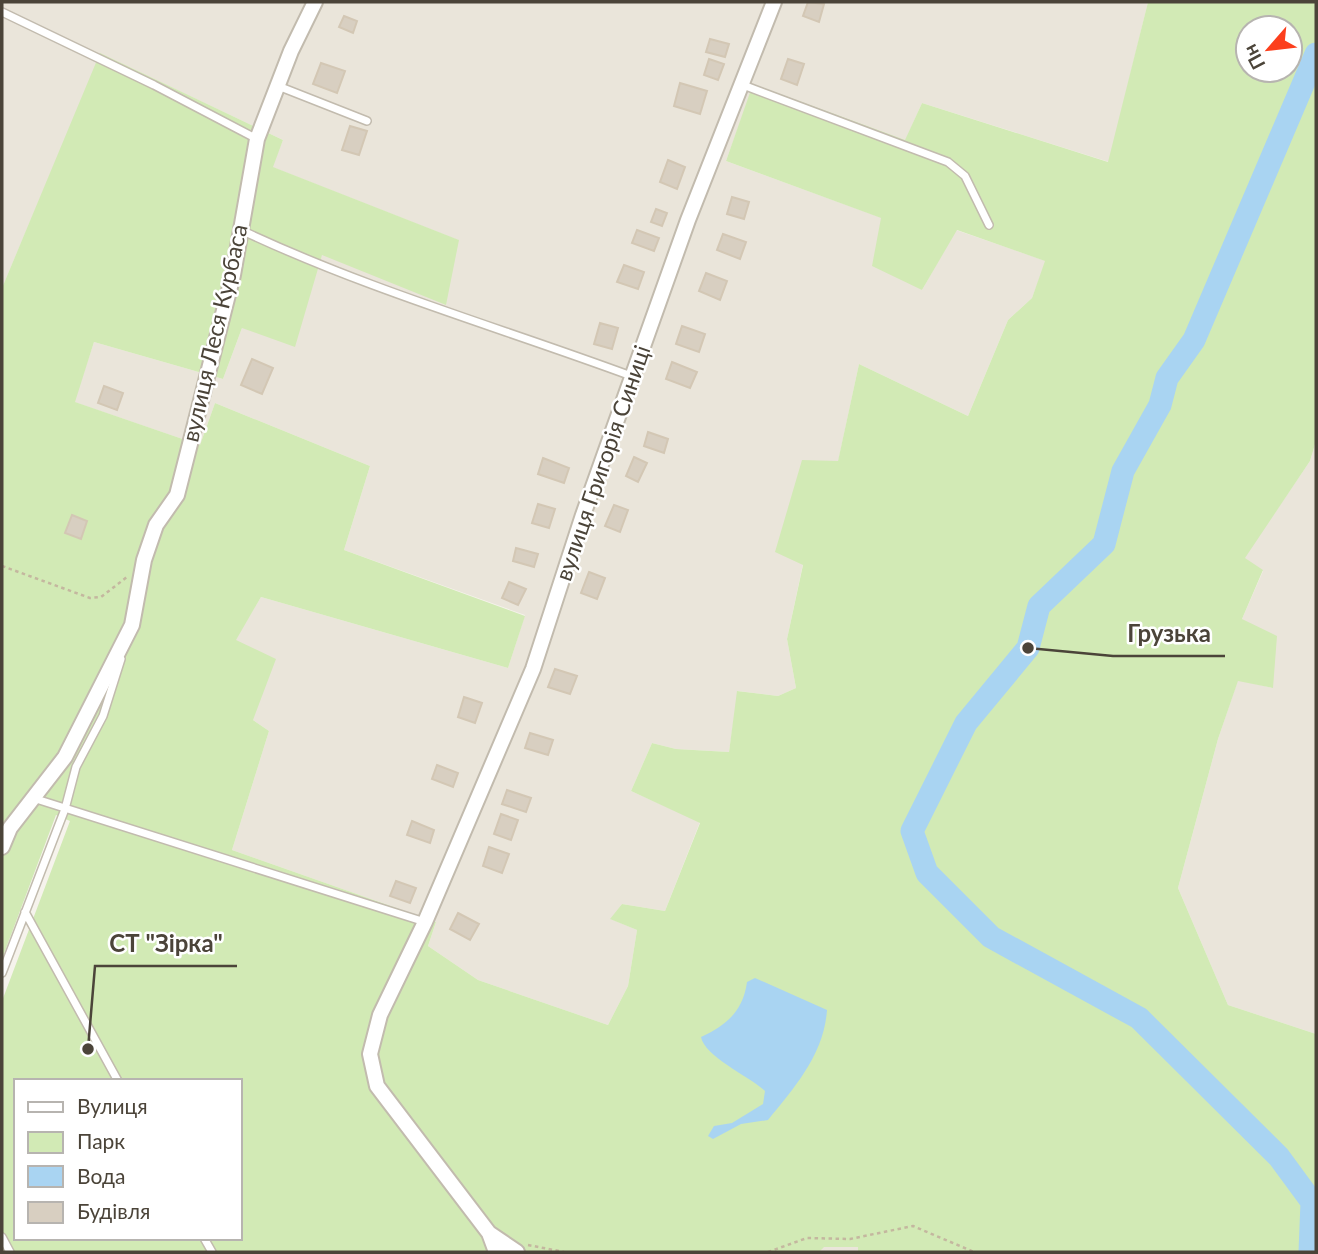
<svg xmlns="http://www.w3.org/2000/svg" width="1318" height="1254" font-family="Lato,sans-serif">
	<rect width="100%" height="100%" fill="#f6f3ec"/>
	<path fill="#eae5da" d="M 2,2 L 1148,2 L 1109,162 L 922,103 L 905,141 L 754,84 L 726,161 L 882,218 L 922,290 L 956,230 L 1046,261 L 1032,298 L 1008,320 L 968,416 L 859,364 L 838,462 L 803,564 L 787,639 L 796,688 L 778,696 L 738,691 L 729,752 L 676,749 L 652,743 L 631,791 L 700,822 L 665,911 L 622,904 L 611,919 L 637,930 L 628,986 L 608,1025 L 478,980 L 428,946 L 436,922 L 232,850 L 269,731 L 253,720 L 235,640 L 261,597 L 508,668 L 525,615 L 344,550 L 370,466 L 215,403 L 200,445 L 74,402 L 94,342 L 223,379 L 242,328 L 322,255 L 458,240 L 272,167 L 283,140 L 101,54 L 2,288 Z
		M 1316,441 L 1316,1034 L 1228,1005 L 1178,888 L 1218,739 L 1238,680 L 1273,688 L 1242,619 L 1263,571 L 1244,558 L 1310,461 Z
		M 823,1247 L 858,1247 L 858,1252 L 819,1252 Z"/>
	<path fill="#d2eab5" fill-rule="evenodd" d="M 1148,2 L 1316,2 L 1316,441 L 1310,461 L 1245,558 L 1263,570 L 1242,619 L 1277,636 L 1273,688 L 1238,681 L 1218,739 L 1178,888 L 1228,1005 L 1316,1034 L 1316,1252 L 858,1252 L 858,1247 L 824,1247 L 819,1252 L 2,1252 L 2,1001 L 70,821 L 56,815 L 2,959 L 2,288 L 100,53 L 283,140 L 273,167 L 459,240 L 446,305 L 322,255 L 295,347 L 242,328 L 223,379 L 94,342 L 75,402 L 200,445 L 215,403 L 370,466 L 344,550 L 525,616 L 508,668 L 261,597 L 236,640 L 276,659 L 253,720 L 269,731 L 232,850 L 436,922 L 428,946 L 478,980 L 608,1025 L 628,986 L 637,930 L 610,919 L 622,904 L 665,911 L 700,823 L 631,791 L 652,743 L 676,749 L 729,752 L 737,691 L 778,696 L 796,688 L 787,639 L 803,565 L 775,552 L 802,460 L 838,461 L 859,364 L 968,416 L 1008,320 L 1032,298 L 1045,261 L 957,230 L 922,290 L 872,266 L 881,218 L 726,161 L 753,84 L 905,140 L 922,103 L 1108,162 ZM 1248,28 L 1290,28 L 1290,70 L 1248,70 ZM 16,1081 L 240,1081 L 240,1238 L 16,1238 Z"/>
	<path fill="#a9d4f2" d="M 755,978 L 827,1010 C 824,1054 795,1087 768,1120 L 741,1124 L 713,1139 L 708,1136 L 714,1126 L 732,1123 L 763,1104 L 765,1091 C 749,1076 705,1057 701,1037 C 727,1025 743,1011 747,982 Z"/>
	<g fill="none" stroke-linecap="round" stroke-linejoin="round">
		<path stroke="#a9d4f2" stroke-width="23" d="M 1310,1252 L 1312,1202 L 1279,1157 L 1139,1018 L 991,937 L 927,873 L 912,831 L 966,723 L 1028,648 L 1039,606 L 1104,544 L 1123,471 L 1160,405 L 1167,378 L 1194,340 L 1316,54"/>
	</g>
	<path fill="#d8cfc1" stroke="#d3c7b4" stroke-width="2" d="M 808,2 L 824,4 L 819,22 L 803,16 Z
		M 344,16 L 357,21 L 353,33 L 339,27 Z
		M 710,39 L 729,44 L 725,57 L 706,52 Z
		M 709,59 L 724,64 L 718,80 L 704,75 Z
		M 788,59 L 804,64 L 797,85 L 781,79 Z
		M 321,63 L 345,71 L 337,93 L 313,84 Z
		M 680,83 L 707,91 L 700,114 L 674,106 Z
		M 350,126 L 367,131 L 359,155 L 342,150 Z
		M 668,160 L 685,167 L 677,189 L 660,182 Z
		M 732,197 L 749,202 L 744,219 L 727,214 Z
		M 656,209 L 667,213 L 662,226 L 651,222 Z
		M 637,230 L 659,238 L 654,251 L 632,243 Z
		M 723,234 L 746,242 L 740,259 L 717,250 Z
		M 624,265 L 644,272 L 638,289 L 617,282 Z
		M 706,273 L 727,281 L 720,300 L 699,291 Z
		M 600,323 L 618,328 L 612,349 L 594,344 Z
		M 682,326 L 705,334 L 699,352 L 676,344 Z
		M 252,359 L 273,368 L 262,394 L 241,385 Z
		M 672,362 L 697,372 L 690,388 L 666,379 Z
		M 104,386 L 123,393 L 117,410 L 98,403 Z
		M 648,432 L 668,439 L 664,453 L 644,446 Z
		M 634,457 L 647,463 L 638,482 L 626,476 Z
		M 543,458 L 569,468 L 564,483 L 538,474 Z
		M 538,504 L 555,509 L 549,528 L 532,523 Z
		M 614,505 L 628,510 L 620,532 L 605,526 Z
		M 72,515 L 87,521 L 81,539 L 65,533 Z
		M 516,548 L 538,554 L 534,567 L 513,561 Z
		M 589,572 L 605,578 L 597,599 L 581,593 Z
		M 509,582 L 526,589 L 518,605 L 502,598 Z
		M 555,669 L 577,676 L 570,694 L 548,687 Z
		M 464,697 L 482,703 L 475,723 L 458,717 Z
		M 530,733 L 553,740 L 548,755 L 525,748 Z
		M 437,765 L 458,773 L 453,787 L 432,779 Z
		M 507,790 L 531,798 L 526,812 L 502,804 Z
		M 501,814 L 518,820 L 511,840 L 494,834 Z
		M 412,821 L 434,830 L 430,843 L 407,835 Z
		M 489,847 L 509,854 L 502,873 L 483,866 Z
		M 396,881 L 416,888 L 410,903 L 390,896 Z
		M 458,913 L 479,924 L 470,940 L 450,929 Z"/>
	<g fill="none" stroke-linecap="round" stroke-linejoin="round">
		<g stroke="#c2bbae" stroke-width="10">
			<path id="lane" d="M 2,12 L 154,85 L 257,139
				M 743,85 L 948,162 L 965,176 L 989,225
				M 278,86 L 367,121
				M 241,230 C 368,290 502,328 634,377
				M 33,798 L 425,922
				M 25,912 L 118,1081
				M 2,973 L 65,809 L 76,767 L 103,716 L 121,659
				M 2,1237 L 10,1252
				M 204,1238 L 212,1252"/>
		</g>
		<g stroke="#c2bbae" stroke-width="18">
			<path id="street" d="M 2,847 L 10,828 L 65,757 L 132,625 L 144,560 L 156,525 L 177,495 L 233,275 L 257,139 L 291,51 L 315,2
				M 489,1233 L 517,1252
				M 496,1252 L 489,1233 L 377,1086 L 370,1054 L 380,1015 L 425,922 L 533,669 L 583,515 L 688,220 L 774,2"/>
		</g>
		<path stroke="#c4b79f" stroke-width="2.5" stroke-dasharray="3.5 3.5" stroke-linecap="butt" d="M 2,566 L 90,598 L 101,597 L 127,577
			M 528,1245 L 564,1252
			M 768,1252 L 807,1238 L 850,1239 L 913,1226 L 974,1252"/>
		<use href="#lane" stroke="#fff" stroke-width="7"/>
		<use href="#street" stroke="#fff" stroke-width="14"/>
	</g>
	<g text-anchor="middle" stroke-width="5" stroke-linejoin="round" paint-order="stroke">
		<g font-size="23" fill="#4b4439" stroke="#fff">
			<text transform="translate(215 333) rotate(-77)" y="8">вулиця Леся Курбаса</text>
			<text transform="translate(603 463) rotate(-71)" y="8">вулиця Григорія Синиці</text>
		</g>
	</g>
	<path fill="none" stroke="#4b4439" stroke-width="2.5" d="M1028 648L1113 656H1225M88 1049L95 966H237"/>
	<g fill="#4b4439" stroke="#fff" stroke-width="2.5">
		<circle cx="1028" cy="648" r="7"/>
		<circle cx="88" cy="1049" r="7"/>
	</g>
	<g font-size="24" text-anchor="middle" font-weight="bold" fill="#4b4439" stroke="#fff" stroke-width="5" stroke-linejoin="round" paint-order="stroke">
		<text x="1169" y="642">Грузька</text>
		<text x="166" y="952">СТ "Зірка"</text>
	</g>
	<rect width="1318" height="1254" fill="none" stroke="#4b4439" stroke-width="7"/>
	<rect x="14" y="1079" width="228" height="161" fill="#ffffff" stroke="#b7b4b0" stroke-width="2"/>
	<rect x="28" y="1102" width="35" height="10" fill="#ffffff" stroke="#b7b4b0" stroke-width="2"/>
	<text x="77" y="1114" font-size="21" fill="#4b4439">Вулиця</text>
	<rect x="28" y="1132" width="35" height="21" fill="#d2eab5" stroke="#b7b4b0" stroke-width="2"/>
	<text x="77" y="1149" font-size="21" fill="#4b4439">Парк</text>
	<rect x="28" y="1166" width="35" height="21" fill="#a9d4f2" stroke="#b7b4b0" stroke-width="2"/>
	<text x="77" y="1184" font-size="21" fill="#4b4439">Вода</text>
	<rect x="28" y="1202" width="35" height="21" fill="#d8cfc1" stroke="#b7b4b0" stroke-width="2"/>
	<text x="77" y="1219" font-size="21" fill="#4b4439">Будівля</text>
	<g transform="translate(1269 49) rotate(242)"><circle r="33" fill="#ffffff" stroke="#b7b4b0" stroke-width="2"/>
	<path d="M0-5L12 26L0 18L-12 26Z" fill="#fc3f1d"/>
	<text y="-10" font-size="19" font-weight="bold" text-anchor="middle" fill="#4b4439">Пн</text>
	</g>
</svg>
